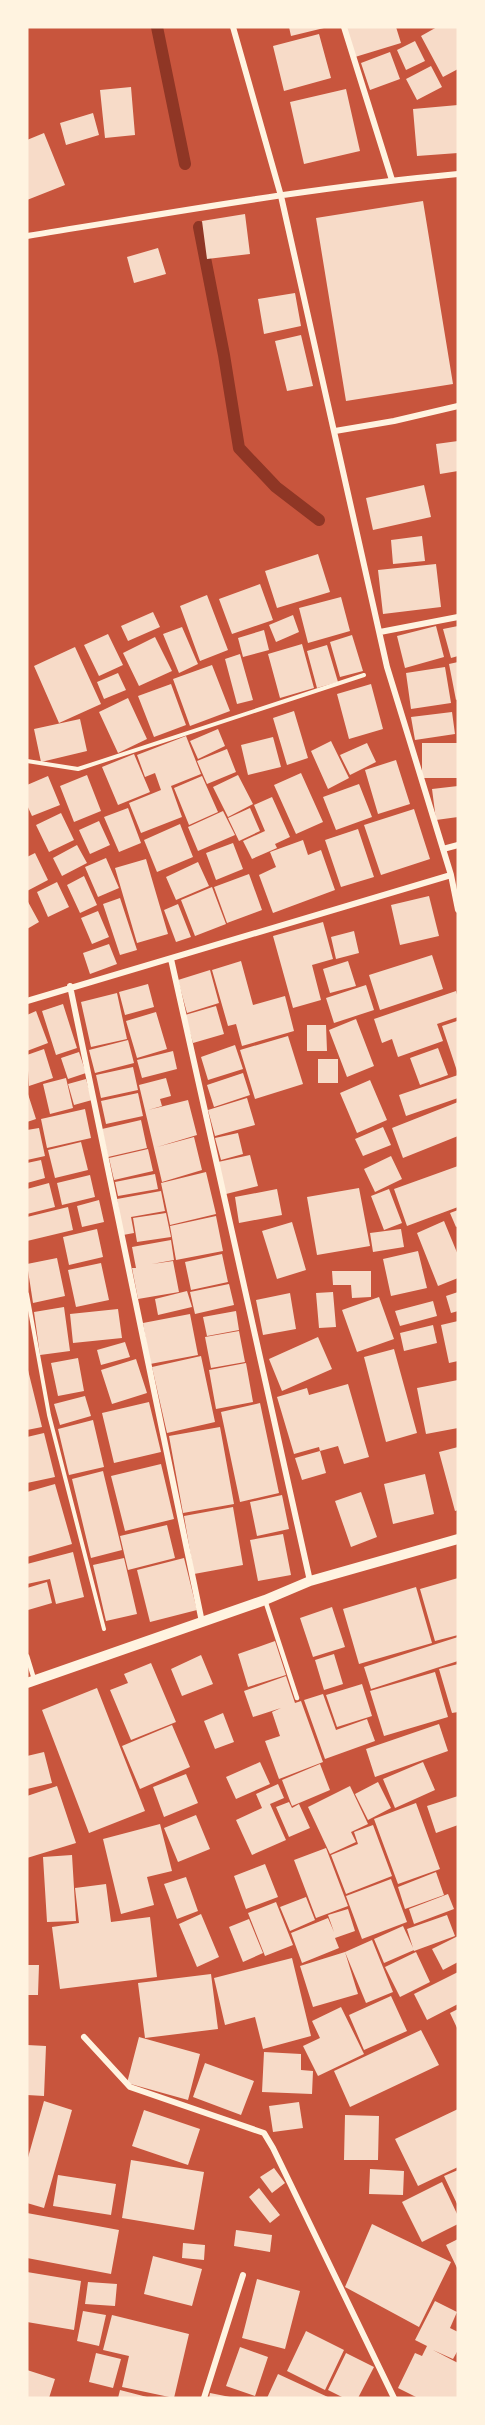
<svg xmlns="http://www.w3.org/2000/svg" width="485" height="2425" font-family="'Open Sans',sans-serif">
	<rect width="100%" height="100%" fill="#c8553d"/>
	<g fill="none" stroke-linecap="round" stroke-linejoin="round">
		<path stroke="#8f3625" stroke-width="12" d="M 157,27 L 185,164
			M 199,227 L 224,355 L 239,448 L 276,487 L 319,520"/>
	</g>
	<path fill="#f7dbc8" d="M 289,27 L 324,27 L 324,28 L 291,36 Z
		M 346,27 L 396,27 L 401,43 L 355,57 Z
		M 437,27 L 458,27 L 458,69 L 443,77 L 421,36 Z
		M 319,34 L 331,78 L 284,91 L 273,46 Z
		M 415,41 L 425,61 L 406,70 L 397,50 Z
		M 390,52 L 400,79 L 370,90 L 361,63 Z
		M 431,66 L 442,87 L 417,100 L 406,79 Z
		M 131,87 L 135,135 L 105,138 L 100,90 Z
		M 346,89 L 360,151 L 304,164 L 290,102 Z
		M 458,105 L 458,153 L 417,156 L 413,109 Z
		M 93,113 L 99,135 L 66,145 L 60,123 Z
		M 44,133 L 65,185 L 27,200 L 27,140 Z
		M 423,201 L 453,384 L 346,401 L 316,218 Z
		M 245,214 L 250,254 L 207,259 L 202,221 Z
		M 158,248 L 166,274 L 134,283 L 127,257 Z
		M 295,293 L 301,326 L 264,334 L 258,299 Z
		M 301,335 L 313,386 L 287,391 L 275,341 Z
		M 458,441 L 458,471 L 440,474 L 436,444 Z
		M 424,485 L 431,517 L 373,530 L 366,498 Z
		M 422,536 L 425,561 L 393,564 L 391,540 Z
		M 318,554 L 330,592 L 277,608 L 265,571 Z
		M 436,564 L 441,607 L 383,614 L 378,570 Z
		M 260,584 L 273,620 L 232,634 L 219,599 Z
		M 207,595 L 228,650 L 200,661 L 180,606 Z
		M 341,597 L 350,631 L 308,643 L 299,608 Z
		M 153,612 L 160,627 L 128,641 L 121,626 Z
		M 293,615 L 299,632 L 276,642 L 269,625 Z
		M 436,626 L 444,657 L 405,668 L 397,636 Z
		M 458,626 L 458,656 L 451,658 L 443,629 Z
		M 182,627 L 198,664 L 179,673 L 163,634 Z
		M 264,630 L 269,650 L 243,657 L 238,638 Z
		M 108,634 L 123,665 L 99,676 L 84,645 Z
		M 352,635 L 363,671 L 340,677 L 330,642 Z
		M 155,637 L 172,671 L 139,686 L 123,653 Z
		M 302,644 L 314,688 L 280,698 L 268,654 Z
		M 327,645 L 338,682 L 317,688 L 307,651 Z
		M 75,647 L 101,704 L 59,723 L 34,666 Z
		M 240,654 L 253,700 L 237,704 L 225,659 Z
		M 458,662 L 458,699 L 456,700 L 449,664 Z
		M 212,665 L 230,711 L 190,726 L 173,679 Z
		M 445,667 L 451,703 L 411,709 L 406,673 Z
		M 118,673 L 126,690 L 104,699 L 97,682 Z
		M 171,684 L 186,725 L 154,737 L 138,696 Z
		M 371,684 L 383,729 L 349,739 L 337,694 Z
		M 128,698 L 147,739 L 118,753 L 99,712 Z
		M 294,711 L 308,758 L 287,765 L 273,718 Z
		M 452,712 L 455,734 L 415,740 L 411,717 Z
		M 80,719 L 87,751 L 41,762 L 34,729 Z
		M 218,729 L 225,746 L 198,759 L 190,741 Z
		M 186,736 L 201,774 L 171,786 L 182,817 L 141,833 L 129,803 L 161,790 L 155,773 L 145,777 L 137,755 Z
		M 273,737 L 281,767 L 248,775 L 241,745 Z
		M 331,741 L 349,778 L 328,789 L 311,751 Z
		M 367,743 L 376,762 L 350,775 L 340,755 Z
		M 422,743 L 458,743 L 458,778 L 422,778 Z
		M 227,749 L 236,772 L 207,784 L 197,761 Z
		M 134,754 L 150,792 L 118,805 L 102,767 Z
		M 396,760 L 410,804 L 378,814 L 365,770 Z
		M 301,773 L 323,822 L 296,834 L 274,785 Z
		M 87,775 L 101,811 L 74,822 L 60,786 Z
		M 238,775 L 253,804 L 228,817 L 213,787 Z
		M 48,776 L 60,805 L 32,816 L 27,805 L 27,785 Z
		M 202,776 L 218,812 L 189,825 L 174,788 Z
		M 359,784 L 372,817 L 336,830 L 323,797 Z
		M 458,786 L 458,817 L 436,820 L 432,789 Z
		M 272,797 L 290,837 L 275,844 L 277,848 L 252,859 L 243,841 L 265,831 L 254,805 Z
		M 128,808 L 141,843 L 119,852 L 104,817 Z
		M 250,808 L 260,831 L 239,841 L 228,818 Z
		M 414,809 L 430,859 L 381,875 L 364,825 Z
		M 223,811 L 235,835 L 198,851 L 188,827 Z
		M 61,813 L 74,840 L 49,852 L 36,825 Z
		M 99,821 L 110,845 L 90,854 L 79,830 Z
		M 180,824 L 193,857 L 157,872 L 144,840 Z
		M 358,829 L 374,877 L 341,887 L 325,840 Z
		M 303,840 L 308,855 L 321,850 L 335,890 L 273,913 L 259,875 L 276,867 L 270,852 Z
		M 233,843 L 243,869 L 216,880 L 206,853 Z
		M 77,845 L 87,863 L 62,876 L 53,858 Z
		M 35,853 L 48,880 L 27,891 L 27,857 Z
		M 106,858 L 119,888 L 98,897 L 85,867 Z
		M 146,859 L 168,934 L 137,943 L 115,868 Z
		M 198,862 L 209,886 L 176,900 L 166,877 Z
		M 249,874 L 262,910 L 227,923 L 214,887 Z
		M 84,876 L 97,905 L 80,913 L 67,885 Z
		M 57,882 L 69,907 L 48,917 L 37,892 Z
		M 212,887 L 226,924 L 195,936 L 181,900 Z
		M 429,896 L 439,936 L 400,945 L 391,905 Z
		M 120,898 L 137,950 L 120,955 L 103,904 Z
		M 27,900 L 39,922 L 27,929 Z
		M 178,904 L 191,937 L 176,942 L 164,910 Z
		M 98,911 L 109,937 L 92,944 L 81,918 Z
		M 323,922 L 333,959 L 312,965 L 321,1000 L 293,1008 L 273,936 Z
		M 354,931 L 359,953 L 336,959 L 331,937 Z
		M 109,944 L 117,964 L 90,974 L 83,953 Z
		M 432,955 L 443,989 L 380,1010 L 369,975 Z
		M 241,961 L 253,1005 L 285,996 L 294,1031 L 242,1046 L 236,1024 L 228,1026 L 212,970 Z
		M 348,961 L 356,986 L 330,993 L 323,969 Z
		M 210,970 L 219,1003 L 187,1013 L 178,980 Z
		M 148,984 L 154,1007 L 125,1015 L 119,992 Z
		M 366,985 L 374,1010 L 334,1023 L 326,998 Z
		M 456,991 L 458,998 L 458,1017 L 437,1024 L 443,1041 L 398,1057 L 392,1039 L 382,1043 L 374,1019 Z
		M 117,993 L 127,1039 L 91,1047 L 81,1002 Z
		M 63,1004 L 77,1048 L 56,1055 L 42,1011 Z
		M 216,1006 L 224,1034 L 193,1043 L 185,1015 Z
		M 36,1011 L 48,1043 L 27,1051 L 27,1015 Z
		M 156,1012 L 167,1049 L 137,1058 L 126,1021 Z
		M 356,1019 L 374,1066 L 347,1077 L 329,1030 Z
		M 457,1021 L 458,1024 L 458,1074 L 442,1026 Z
		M 307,1025 L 326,1025 L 327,1051 L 307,1051 Z
		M 288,1036 L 303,1084 L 255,1099 L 240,1050 Z
		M 128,1040 L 134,1063 L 95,1073 L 89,1050 Z
		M 235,1045 L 243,1069 L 208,1080 L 201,1057 Z
		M 438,1048 L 448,1075 L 420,1085 L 410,1058 Z
		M 44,1049 L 53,1078 L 29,1086 L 27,1055 Z
		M 173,1051 L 177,1069 L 142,1078 L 137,1060 Z
		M 79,1052 L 86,1073 L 68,1079 L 61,1058 Z
		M 318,1059 L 338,1059 L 338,1083 L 318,1083 Z
		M 133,1067 L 138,1090 L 101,1098 L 96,1075 Z
		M 243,1073 L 250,1095 L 214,1107 L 207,1085 Z
		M 458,1075 L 458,1098 L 406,1116 L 399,1095 Z
		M 66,1078 L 73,1108 L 50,1114 L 43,1084 Z
		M 166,1078 L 171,1096 L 160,1099 L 162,1106 L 148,1110 L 188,1100 L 197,1135 L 157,1147 L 194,1137 L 202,1170 L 162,1182 L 139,1085 Z
		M 86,1079 L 92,1100 L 74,1105 L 68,1084 Z
		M 370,1080 L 387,1120 L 357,1133 L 340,1093 Z
		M 27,1091 L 36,1119 L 27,1122 Z
		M 138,1093 L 143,1116 L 106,1124 L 101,1101 Z
		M 247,1098 L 255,1125 L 215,1136 L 208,1110 Z
		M 458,1102 L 458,1136 L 403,1158 L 392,1128 Z
		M 85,1109 L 91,1138 L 47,1148 L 41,1119 Z
		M 141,1120 L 147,1148 L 108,1157 L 102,1129 Z
		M 383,1127 L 391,1145 L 363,1156 L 355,1139 Z
		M 39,1128 L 45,1156 L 27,1160 L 27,1130 Z
		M 238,1133 L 243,1154 L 221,1160 L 215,1138 Z
		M 81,1142 L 88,1170 L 55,1178 L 48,1150 Z
		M 148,1149 L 153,1171 L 114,1180 L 109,1158 Z
		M 250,1155 L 258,1186 L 226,1194 L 218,1162 Z
		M 391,1156 L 402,1179 L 375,1192 L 364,1169 Z
		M 41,1160 L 45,1178 L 27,1183 L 27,1163 Z
		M 458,1166 L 458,1207 L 407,1226 L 394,1189 Z
		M 206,1172 L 216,1214 L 170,1225 L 161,1183 Z
		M 155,1174 L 158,1189 L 118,1196 L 115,1182 Z
		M 90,1175 L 95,1197 L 62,1205 L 57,1183 Z
		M 49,1183 L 55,1207 L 27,1214 L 27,1189 Z
		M 359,1188 L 370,1246 L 317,1255 L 307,1197 Z
		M 277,1189 L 282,1215 L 239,1223 L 235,1197 Z
		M 389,1189 L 402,1223 L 384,1230 L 371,1196 Z
		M 161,1191 L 165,1211 L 131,1217 L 134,1233 L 123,1235 L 117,1199 Z
		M 99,1200 L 104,1222 L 82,1227 L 77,1206 Z
		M 68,1207 L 73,1230 L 27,1241 L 27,1217 Z
		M 458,1210 L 458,1226 L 456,1227 L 450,1213 Z
		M 166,1213 L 171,1237 L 137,1242 L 133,1218 Z
		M 216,1216 L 223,1251 L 176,1260 L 170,1226 Z
		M 444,1221 L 458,1255 L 458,1278 L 438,1286 L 417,1233 Z
		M 292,1222 L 306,1270 L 277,1279 L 262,1231 Z
		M 97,1229 L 103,1257 L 69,1265 L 63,1237 Z
		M 401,1229 L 404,1247 L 373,1252 L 370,1233 Z
		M 171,1240 L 174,1260 L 152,1264 L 173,1261 L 179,1292 L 138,1299 L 132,1268 L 136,1268 L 132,1247 Z
		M 418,1251 L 427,1288 L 391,1296 L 383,1259 Z
		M 222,1254 L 228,1282 L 191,1290 L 185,1262 Z
		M 57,1258 L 65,1296 L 33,1303 L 27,1264 Z
		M 101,1263 L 109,1300 L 76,1307 L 68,1270 Z
		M 332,1271 L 371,1271 L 371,1297 L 352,1298 L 351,1285 L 333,1285 Z
		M 229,1284 L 234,1305 L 195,1314 L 190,1292 Z
		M 187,1291 L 192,1307 L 158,1315 L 155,1299 Z
		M 333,1292 L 336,1327 L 319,1328 L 316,1293 Z
		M 458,1292 L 458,1311 L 451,1313 L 446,1296 Z
		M 290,1293 L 296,1329 L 263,1335 L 256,1300 Z
		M 379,1297 L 394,1339 L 357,1352 L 342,1310 Z
		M 433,1301 L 437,1316 L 400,1326 L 395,1311 Z
		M 64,1307 L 70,1351 L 40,1355 L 34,1312 Z
		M 118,1309 L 122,1338 L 73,1343 L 70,1314 Z
		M 236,1311 L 239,1330 L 207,1336 L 203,1317 Z
		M 190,1314 L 198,1355 L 150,1364 L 143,1323 Z
		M 458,1321 L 458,1361 L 449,1363 L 441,1325 Z
		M 433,1325 L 437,1343 L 404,1351 L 400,1333 Z
		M 239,1331 L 245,1362 L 211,1368 L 205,1337 Z
		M 318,1337 L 332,1369 L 282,1391 L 269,1359 Z
		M 125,1342 L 130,1357 L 101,1365 L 97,1350 Z
		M 394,1349 L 417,1433 L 386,1442 L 364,1357 Z
		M 201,1356 L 215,1422 L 167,1433 L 152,1367 Z
		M 78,1358 L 84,1391 L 58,1396 L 51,1363 Z
		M 136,1359 L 147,1393 L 112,1404 L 101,1370 Z
		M 246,1363 L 253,1402 L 216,1409 L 209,1370 Z
		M 27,1366 L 42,1427 L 27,1430 Z
		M 458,1380 L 458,1428 L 426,1434 L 417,1388 Z
		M 348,1384 L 369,1457 L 344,1464 L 338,1446 L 320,1451 L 326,1473 L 302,1480 L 295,1458 L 320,1451 L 319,1447 L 294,1454 L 277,1397 L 307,1388 L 309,1395 Z
		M 85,1396 L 91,1416 L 60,1425 L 54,1404 Z
		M 149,1402 L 161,1452 L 114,1463 L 102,1413 Z
		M 260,1403 L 279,1493 L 240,1502 L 221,1412 Z
		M 93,1420 L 104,1467 L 69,1475 L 58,1429 Z
		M 220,1427 L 234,1504 L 183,1513 L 169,1436 Z
		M 44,1433 L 55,1477 L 27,1483 L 27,1437 Z
		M 458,1447 L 458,1510 L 455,1511 L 439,1452 Z
		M 161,1464 L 174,1519 L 125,1531 L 111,1476 Z
		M 103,1471 L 122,1550 L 91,1558 L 72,1479 Z
		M 425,1474 L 434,1514 L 393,1524 L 384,1484 Z
		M 55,1484 L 72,1544 L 27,1557 L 27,1492 Z
		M 361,1492 L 377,1537 L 351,1547 L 335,1501 Z
		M 282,1495 L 289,1529 L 257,1536 L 250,1502 Z
		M 233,1507 L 243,1565 L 194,1574 L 184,1516 Z
		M 167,1525 L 175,1558 L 128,1570 L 120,1536 Z
		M 283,1534 L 291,1575 L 258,1581 L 250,1540 Z
		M 73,1552 L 84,1597 L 56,1604 L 50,1579 L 27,1584 L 27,1564 Z
		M 124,1558 L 137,1614 L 106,1621 L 93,1565 Z
		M 184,1558 L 197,1610 L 150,1622 L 137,1570 Z
		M 458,1578 L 458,1635 L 435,1641 L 420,1589 Z
		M 47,1582 L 52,1603 L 28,1610 L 27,1588 Z
		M 416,1587 L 432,1643 L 359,1664 L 343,1609 Z
		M 332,1607 L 345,1647 L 313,1657 L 300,1618 Z
		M 458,1637 L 458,1661 L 371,1689 L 364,1667 Z
		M 275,1641 L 286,1675 L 248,1687 L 238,1654 Z
		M 334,1654 L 343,1684 L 324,1690 L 315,1660 Z
		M 201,1655 L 213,1684 L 182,1696 L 171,1669 Z
		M 151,1663 L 176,1722 L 131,1740 L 110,1690 L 128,1683 L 124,1674 Z
		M 458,1664 L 458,1712 L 452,1713 L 439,1669 Z
		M 435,1672 L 448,1717 L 384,1736 L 370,1691 Z
		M 286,1676 L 295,1703 L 301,1701 L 323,1762 L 279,1779 L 265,1741 L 280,1736 L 272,1712 L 281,1708 L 253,1717 L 244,1691 Z
		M 362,1684 L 372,1716 L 337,1727 L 326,1695 Z
		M 97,1688 L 145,1811 L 89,1833 L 42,1710 Z
		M 323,1694 L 336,1730 L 367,1719 L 375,1741 L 325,1759 L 304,1700 Z
		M 223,1713 L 234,1742 L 215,1749 L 204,1721 Z
		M 439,1724 L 448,1751 L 375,1777 L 366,1749 Z
		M 172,1725 L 190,1767 L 140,1789 L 122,1746 Z
		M 44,1752 L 52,1783 L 27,1789 L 27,1756 Z
		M 260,1762 L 270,1784 L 236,1799 L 226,1777 Z
		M 423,1762 L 435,1790 L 395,1808 L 383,1779 Z
		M 320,1764 L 330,1790 L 292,1806 L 282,1780 Z
		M 186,1774 L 198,1803 L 164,1817 L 153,1787 Z
		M 378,1782 L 391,1808 L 368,1820 L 355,1794 Z
		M 278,1784 L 284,1798 L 270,1804 L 286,1840 L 252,1855 L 236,1820 L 262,1808 L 256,1794 Z
		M 57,1786 L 76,1843 L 27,1858 L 27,1796 Z
		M 350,1786 L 368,1824 L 351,1832 L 356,1842 L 330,1854 L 308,1807 Z
		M 458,1796 L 458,1825 L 436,1833 L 427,1806 Z
		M 289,1802 L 292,1808 L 299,1804 L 310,1828 L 289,1837 L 276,1807 Z
		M 416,1803 L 440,1869 L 398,1884 L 374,1819 Z
		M 196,1815 L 210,1849 L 178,1862 L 164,1828 Z
		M 160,1824 L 172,1871 L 147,1877 L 154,1905 L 121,1914 L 103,1839 Z
		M 373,1825 L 392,1876 L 346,1894 L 331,1855 L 358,1844 L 354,1832 Z
		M 326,1848 L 348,1906 L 316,1918 L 294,1860 Z
		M 72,1855 L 76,1921 L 47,1922 L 43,1857 Z
		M 265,1864 L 278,1897 L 246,1909 L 234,1876 Z
		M 436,1872 L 444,1895 L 405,1909 L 398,1887 Z
		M 186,1877 L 198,1911 L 177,1919 L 164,1884 Z
		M 391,1879 L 407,1922 L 362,1939 L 346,1896 Z
		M 106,1884 L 111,1922 L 150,1917 L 157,1977 L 60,1989 L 52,1927 L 79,1923 L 75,1888 Z
		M 448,1894 L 454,1909 L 414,1924 L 409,1909 Z
		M 306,1897 L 315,1920 L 290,1931 L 280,1907 Z
		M 276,1902 L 293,1945 L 265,1956 L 248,1913 Z
		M 348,1909 L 355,1931 L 335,1938 L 339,1948 L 302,1963 L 291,1933 L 328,1918 L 334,1932 L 328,1915 Z
		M 201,1914 L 219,1957 L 197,1967 L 179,1924 Z
		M 447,1915 L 455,1936 L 414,1951 L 407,1929 Z
		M 249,1919 L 263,1953 L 243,1962 L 229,1927 Z
		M 403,1926 L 414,1950 L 384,1963 L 374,1939 Z
		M 458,1936 L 458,1962 L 443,1970 L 432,1949 Z
		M 372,1940 L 393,1992 L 366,2003 L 345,1952 Z
		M 345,1952 L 358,1994 L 313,2007 L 300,1966 Z
		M 416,1952 L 430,1982 L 400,1997 L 385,1967 Z
		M 292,1958 L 311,2036 L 263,2049 L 255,2017 L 225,2025 L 214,1978 Z
		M 27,1965 L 39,1965 L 38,1995 L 27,1995 Z
		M 458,1972 L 458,2004 L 427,2020 L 414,1994 Z
		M 211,1974 L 218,2029 L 145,2038 L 138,1983 Z
		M 391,1996 L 407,2031 L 364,2050 L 349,2015 Z
		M 341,2007 L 364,2054 L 318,2076 L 303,2046 L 320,2038 L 312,2021 Z
		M 458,2009 L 458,2030 L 450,2013 Z
		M 421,2030 L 439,2065 L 350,2107 L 334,2071 Z
		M 139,2037 L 200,2054 L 188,2100 L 127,2083 Z
		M 27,2045 L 46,2046 L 44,2096 L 27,2095 Z
		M 264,2052 L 301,2054 L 301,2070 L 313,2071 L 312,2094 L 262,2092 Z
		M 205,2063 L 254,2081 L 241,2115 L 193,2097 Z
		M 44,2101 L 72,2110 L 44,2208 L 27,2203 L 27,2161 Z
		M 299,2102 L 303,2128 L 273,2132 L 269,2106 Z
		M 458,2109 L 458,2167 L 418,2186 L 395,2139 Z
		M 144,2110 L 200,2129 L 188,2165 L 132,2146 Z
		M 345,2115 L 379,2116 L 378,2160 L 344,2160 Z
		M 131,2160 L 204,2172 L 194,2230 L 122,2218 Z
		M 274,2168 L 285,2183 L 272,2193 L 260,2177 Z
		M 370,2169 L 404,2171 L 403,2195 L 369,2194 Z
		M 458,2170 L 458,2206 L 444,2176 Z
		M 58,2175 L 116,2184 L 111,2215 L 53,2206 Z
		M 442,2182 L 458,2216 L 458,2224 L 422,2242 L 402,2202 Z
		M 259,2188 L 280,2215 L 270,2223 L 249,2197 Z
		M 27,2213 L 119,2230 L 111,2274 L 27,2258 Z
		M 372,2224 L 451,2262 L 419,2327 L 345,2287 Z
		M 236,2230 L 272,2235 L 270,2252 L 234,2246 Z
		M 458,2239 L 458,2270 L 446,2245 Z
		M 183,2243 L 205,2245 L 204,2260 L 182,2258 Z
		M 153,2256 L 202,2269 L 192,2306 L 144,2294 Z
		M 27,2272 L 81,2281 L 74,2330 L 27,2322 Z
		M 257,2279 L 300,2291 L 285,2349 L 242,2338 Z
		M 88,2282 L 117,2284 L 115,2306 L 85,2304 Z
		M 435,2301 L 457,2312 L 450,2328 L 458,2332 L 458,2350 L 453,2359 L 433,2350 L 458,2363 L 458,2398 L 418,2398 L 398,2388 L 415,2353 L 422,2356 L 427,2346 L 415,2340 Z
		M 83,2311 L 106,2315 L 99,2346 L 77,2341 Z
		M 112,2315 L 189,2334 L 174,2398 L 122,2387 L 129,2356 L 103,2350 Z
		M 306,2331 L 344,2350 L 325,2390 L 287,2371 Z
		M 240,2347 L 268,2357 L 255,2396 L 226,2386 Z
		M 96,2353 L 121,2359 L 113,2388 L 89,2382 Z
		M 346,2353 L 374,2367 L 358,2398 L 344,2398 L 328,2390 Z
		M 27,2370 L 55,2379 L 49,2398 L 27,2398 Z
		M 278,2374 L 330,2398 L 267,2398 Z
		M 120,2390 L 147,2397 L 147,2398 L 118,2398 Z
		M 210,2393 L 230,2397 L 230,2398 L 209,2398 Z"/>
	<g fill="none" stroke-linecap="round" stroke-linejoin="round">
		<path stroke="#fff3e0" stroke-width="4" d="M 27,761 L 78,769 L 364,675
			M 27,1294 L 49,1415 L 104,1629"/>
		<path stroke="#fff3e0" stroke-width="4.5" d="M 265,1600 L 297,1698
			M 27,1656 L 34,1679"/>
		<path stroke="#fff3e0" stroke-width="6" d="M 233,27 L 281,196 L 387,667 L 451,875 L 458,910
			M 344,27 L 392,180
			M 27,236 C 170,213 313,187 458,174
			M 335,431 L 394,421 L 458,406
			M 380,632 L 458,617
			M 443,849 L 458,845
			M 171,959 L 310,1581
			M 70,986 L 202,1622
			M 27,1001 L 451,875
			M 84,2037 L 130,2087 L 264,2133 L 273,2148 L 394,2398
			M 204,2398 L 243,2275"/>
		<path stroke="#fff3e0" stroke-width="10" d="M 27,1683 L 265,1600 L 310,1581 L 458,1539"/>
	</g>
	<rect width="485" height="2425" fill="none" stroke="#fff3e0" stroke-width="57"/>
</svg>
